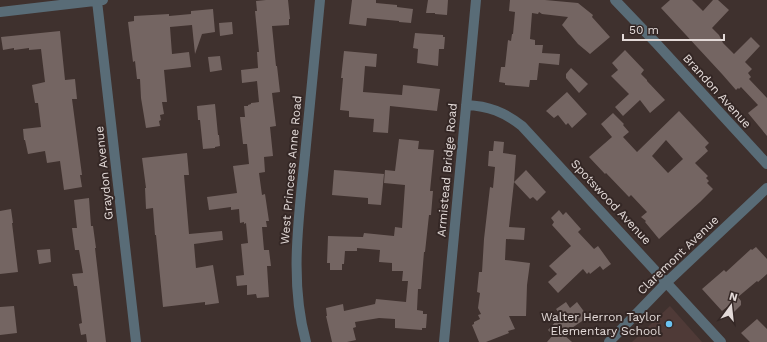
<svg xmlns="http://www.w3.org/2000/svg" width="767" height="342" font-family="'Work Sans',sans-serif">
	<rect width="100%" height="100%" fill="#3f312e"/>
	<path fill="#4f3a37" d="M 670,306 L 702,342 L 632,342 Z"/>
	<path fill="#746562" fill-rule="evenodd" d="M 266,0 L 288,0 L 290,19 L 289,19 L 289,25 L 272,26 L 276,66 L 277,66 L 280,92 L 272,93 L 276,126 L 270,127 L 273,156 L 264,157 L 265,172 L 259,173 L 262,195 L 265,194 L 269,221 L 266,221 L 267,227 L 262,227 L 264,250 L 269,250 L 271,266 L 267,266 L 269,297 L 257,298 L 256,294 L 247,295 L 247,285 L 237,286 L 236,276 L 244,275 L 241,244 L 248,243 L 246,223 L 244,224 L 244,222 L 240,223 L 239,209 L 231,210 L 231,207 L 209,210 L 207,197 L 237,193 L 233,166 L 249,164 L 247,144 L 243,144 L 240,117 L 245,117 L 244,106 L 248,106 L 248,105 L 251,104 L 251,103 L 259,102 L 257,81 L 242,83 L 241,70 L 258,68 L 257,52 L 259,52 L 255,11 L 257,11 L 256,1 Z
		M 352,0 L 376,0 L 376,3 L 397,5 L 397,7 L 413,9 L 411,23 L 399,22 L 399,21 L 367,18 L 366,26 L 349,24 Z
		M 428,0 L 448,0 L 447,15 L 435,14 L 435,13 L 426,13 Z
		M 510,0 L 545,0 L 578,3 L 593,15 L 592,17 L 610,37 L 590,54 L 578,44 L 562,25 L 568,17 L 542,14 L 539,12 L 538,14 L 532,13 L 530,39 L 535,40 L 535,45 L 543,45 L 542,53 L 560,54 L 559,65 L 539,63 L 537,80 L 530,80 L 529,87 L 505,85 L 505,83 L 499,82 L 501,67 L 505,67 L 508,40 L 511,41 L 512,34 L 513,34 L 515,12 L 509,11 Z
		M 670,0 L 692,0 L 703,11 L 713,0 L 718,0 L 729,10 L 712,28 L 719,35 L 723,43 L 734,54 L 751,37 L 760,46 L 745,62 L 752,69 L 748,73 L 751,77 L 749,79 L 767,98 L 767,136 L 748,113 L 758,105 L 741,87 L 739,89 L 738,88 L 736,90 L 722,74 L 661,8 Z
		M 213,9 L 215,32 L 202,34 L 195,54 L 192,25 L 170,27 L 172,54 L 189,52 L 191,67 L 164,70 L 167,102 L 162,102 L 164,114 L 160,115 L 161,120 L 159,121 L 160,126 L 146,128 L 141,98 L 140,79 L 137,79 L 135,61 L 133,62 L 128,22 L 134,21 L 134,16 L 169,14 L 169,16 L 191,14 L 191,11 Z
		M 232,22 L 233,34 L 220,36 L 219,23 Z
		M 60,31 L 65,80 L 75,79 L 77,99 L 72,99 L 82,175 L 80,175 L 82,187 L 64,190 L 60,161 L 47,163 L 45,151 L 28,154 L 25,140 L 24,140 L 23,129 L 41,127 L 38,103 L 35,103 L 32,85 L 45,82 L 41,49 L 29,50 L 29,48 L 14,50 L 14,48 L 3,50 L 1,37 Z
		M 415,33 L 443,35 L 443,37 L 445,37 L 444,49 L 439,49 L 438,66 L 417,63 L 418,49 L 413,48 Z
		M 625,50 L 644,70 L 641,74 L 647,80 L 647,81 L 665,100 L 650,113 L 640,100 L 623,116 L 615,107 L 629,94 L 611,76 L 618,70 L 612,63 Z
		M 344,51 L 377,54 L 376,67 L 365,66 L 363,92 L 402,95 L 403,85 L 440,89 L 437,111 L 390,106 L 388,133 L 373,132 L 374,119 L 349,117 L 349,111 L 340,110 L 343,78 L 341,78 Z
		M 220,56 L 222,70 L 210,72 L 208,57 Z
		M 571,68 L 588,84 L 579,93 L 566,78 L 566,74 Z
		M 567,92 L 587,114 L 572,128 L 568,123 L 566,125 L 558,115 L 554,118 L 546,111 Z
		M 215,104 L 218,135 L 219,135 L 220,146 L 215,147 L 215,148 L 203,149 L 200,120 L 198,120 L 197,106 Z
		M 679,111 L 709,143 L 705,147 L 708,151 L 695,163 L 708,176 L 706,178 L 709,181 L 707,183 L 713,189 L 700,202 L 659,239 L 645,222 L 646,221 L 641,217 L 647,212 L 631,195 L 629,197 L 606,173 L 605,174 L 589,157 L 612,137 L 601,124 L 613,113 L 624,124 L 623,125 L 629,132 L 623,137 L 637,152 ZM 666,140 L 683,159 L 668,173 L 652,156 Z
		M 399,139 L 419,141 L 418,149 L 434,150 L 430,191 L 433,191 L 431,215 L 429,215 L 425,252 L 424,252 L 421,289 L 418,289 L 417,310 L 423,311 L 423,314 L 427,314 L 426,328 L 422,328 L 422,330 L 395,328 L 395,319 L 379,318 L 355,322 L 356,327 L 353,328 L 356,340 L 347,342 L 332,342 L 326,316 L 327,316 L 326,308 L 343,304 L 344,311 L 375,304 L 376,299 L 406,302 L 408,281 L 402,281 L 403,271 L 392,271 L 392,263 L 379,262 L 380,250 L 357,248 L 357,251 L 345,251 L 344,264 L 342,264 L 342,270 L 330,270 L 330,263 L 327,263 L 328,236 L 363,237 L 364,233 L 394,236 L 395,227 L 402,228 L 405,185 L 384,183 L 385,170 L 395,171 Z
		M 494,141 L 504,142 L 503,153 L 516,155 L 514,182 L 526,170 L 546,192 L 537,201 L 533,197 L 530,199 L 514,182 L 509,227 L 525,228 L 524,240 L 506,239 L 505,260 L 530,263 L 527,285 L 526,316 L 509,316 L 515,329 L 508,331 L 509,333 L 486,342 L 479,342 L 472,325 L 474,324 L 474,322 L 480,319 L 478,315 L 481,314 L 478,308 L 480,293 L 477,292 L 479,272 L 482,272 L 484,239 L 490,187 L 493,188 L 495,167 L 488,166 L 489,151 L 493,151 Z
		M 187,153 L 189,175 L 184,175 L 189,234 L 222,231 L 223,240 L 194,244 L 196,268 L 213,265 L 219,303 L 205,305 L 205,302 L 163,307 L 156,235 L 155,235 L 153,208 L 146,209 L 145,188 L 146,188 L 142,158 Z
		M 334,170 L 384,174 L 381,205 L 368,204 L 368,198 L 332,195 Z
		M 89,198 L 91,226 L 93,226 L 96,248 L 95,248 L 106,342 L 87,342 L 86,334 L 81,335 L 79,324 L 82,323 L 77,286 L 74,286 L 72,274 L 83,273 L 79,250 L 75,250 L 73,236 L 72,228 L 77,228 L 74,200 Z
		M 11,209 L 13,223 L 12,223 L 18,272 L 0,274 L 0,211 Z
		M 559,210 L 563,215 L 566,212 L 581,229 L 578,232 L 594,249 L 598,246 L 611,264 L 603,270 L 600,266 L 590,274 L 589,272 L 587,274 L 583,269 L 558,293 L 548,282 L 557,274 L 549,266 L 571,246 L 552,225 L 554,222 L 551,218 Z
		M 756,247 L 767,259 L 767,274 L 758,282 L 757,281 L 738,297 L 741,301 L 741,305 L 733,313 L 727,307 L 722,311 L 702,289 L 724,270 L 726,272 L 751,249 L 752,250 Z
		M 50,249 L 51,262 L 39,264 L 37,250 Z
		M 566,302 L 570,308 L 577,302 L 588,317 L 563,334 L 572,342 L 547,342 L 553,335 L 548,330 L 557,320 L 562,317 L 556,309 Z
		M 14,306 L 17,333 L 0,335 L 0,307 Z
		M 757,319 L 767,329 L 767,342 L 750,342 L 741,333 Z"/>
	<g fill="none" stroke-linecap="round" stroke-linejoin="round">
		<path stroke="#596c77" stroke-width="10" d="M 615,0 L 656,43 L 767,164
			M 97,1 L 136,342
			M 0,12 L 103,0
			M 466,105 C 489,106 504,112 522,126 L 721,342
			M 306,342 C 289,281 299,217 305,155 C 310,103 315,52 320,0
			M 444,342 L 476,0
			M 609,342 L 667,282 L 767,188"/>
	</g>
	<circle fill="#6bc3f2" stroke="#342725" stroke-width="1.5" cx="669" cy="324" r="4"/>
	<g text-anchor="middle" stroke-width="4" stroke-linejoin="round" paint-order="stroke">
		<g font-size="12" fill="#e3dad8" stroke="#342725">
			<text transform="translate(717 91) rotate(48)" y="4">Brandon Avenue</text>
			<text transform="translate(291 170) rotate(-85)" y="4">West Princess Anne Road</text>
			<text transform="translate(447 170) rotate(-85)" y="4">Armistead Bridge Road</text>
			<text transform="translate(104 173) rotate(-96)" y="4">Graydon Avenue</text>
			<text transform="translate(611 202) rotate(47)" y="4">Spotswood Avenue</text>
			<text transform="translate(678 255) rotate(-44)" y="4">Claremont Avenue</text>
		</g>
		<g font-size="12" fill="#e3dad8" stroke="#342725" text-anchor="end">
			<text x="661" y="321">Walter Herron Taylor<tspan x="661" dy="14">Elementary School</tspan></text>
		</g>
	</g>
	<g transform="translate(731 306) rotate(15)" stroke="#342725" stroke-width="3" paint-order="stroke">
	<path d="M0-3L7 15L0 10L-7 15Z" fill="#e3dad8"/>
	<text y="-6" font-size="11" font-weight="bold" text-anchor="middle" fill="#e3dad8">N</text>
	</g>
	<path d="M623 34v6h101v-6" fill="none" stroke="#e3dad8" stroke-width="2"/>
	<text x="629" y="34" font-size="12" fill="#e3dad8" stroke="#342725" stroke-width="3" paint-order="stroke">50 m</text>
</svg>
